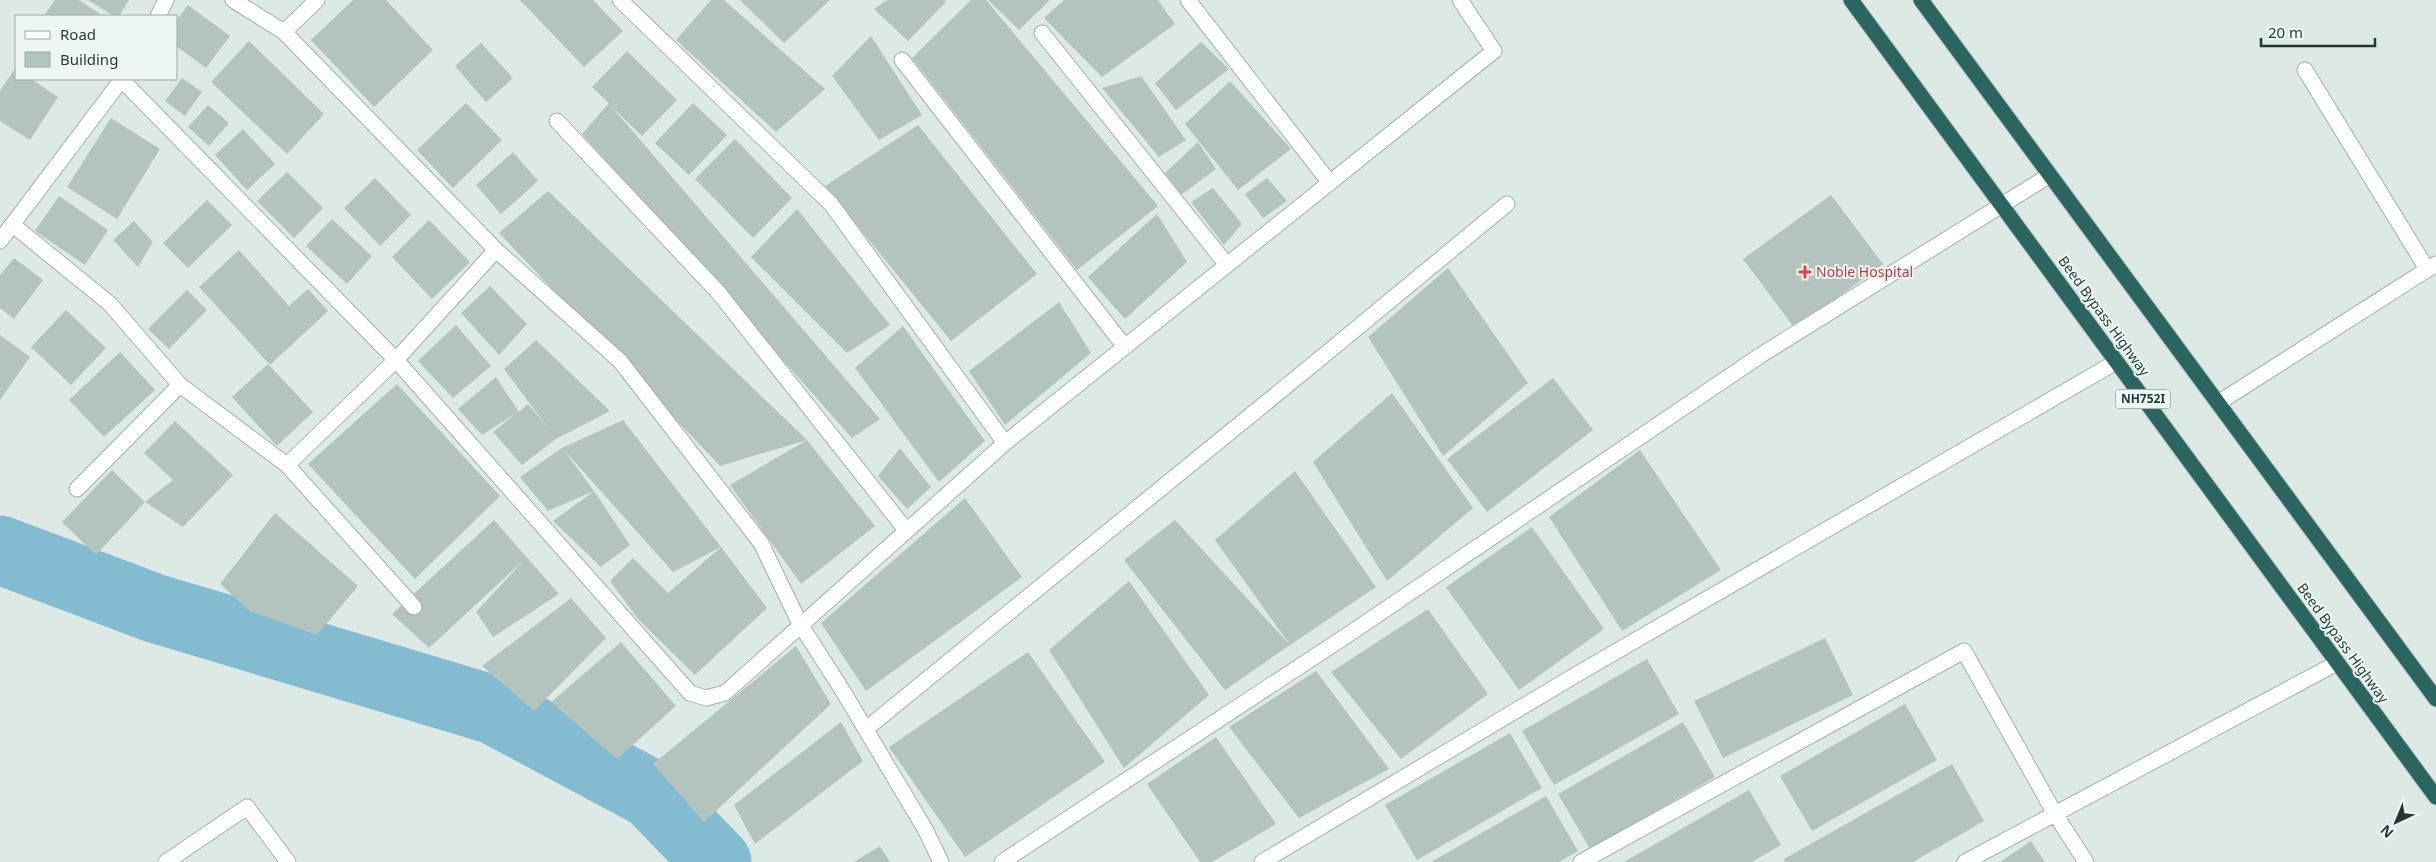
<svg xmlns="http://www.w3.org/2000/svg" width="2436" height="862" font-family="'Noto Sans',sans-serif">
	<rect width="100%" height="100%" fill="#dde9e5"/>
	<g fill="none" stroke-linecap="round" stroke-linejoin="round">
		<path stroke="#83bcd0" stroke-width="69" d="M 0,550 L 154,608 L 494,710 L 651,794 L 717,862"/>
	</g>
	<path fill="#b3c4be" d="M 55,0 L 79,0 L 103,16 L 44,16 Z
		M 88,0 L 129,0 L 119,16 L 114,16 Z
		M 353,0 L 386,0 L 433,50 L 374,107 L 311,40 Z
		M 520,0 L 593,0 L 623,31 L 584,67 Z
		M 711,0 L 724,0 L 825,89 L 776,132 L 676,40 Z
		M 740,0 L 830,0 L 784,43 Z
		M 887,0 L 944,0 L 946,2 L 908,41 L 874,9 Z
		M 971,0 L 986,0 L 1158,206 L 1077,270 L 912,58 Z
		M 988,0 L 1050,0 L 1019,30 Z
		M 1064,0 L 1158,0 L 1175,24 L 1102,77 L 1044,18 Z
		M 188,5 L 230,36 L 206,68 L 176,46 L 176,21 Z
		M 871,36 L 922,115 L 879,140 L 832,76 Z
		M 249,41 L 324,114 L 287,154 L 211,82 Z
		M 1201,42 L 1229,69 L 1176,110 L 1155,83 Z
		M 481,43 L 513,78 L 486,102 L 455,66 Z
		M 627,51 L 677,100 L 642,136 L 611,106 L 880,419 L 852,438 L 582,134 L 609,103 L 592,87 Z
		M 15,68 L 16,79 L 31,79 L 58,97 L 30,140 L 0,121 L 0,91 Z
		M 1141,76 L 1186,140 L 1159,157 L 1102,88 Z
		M 182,78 L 202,92 L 185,116 L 165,101 Z
		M 1230,81 L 1291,149 L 1238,190 L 1185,124 Z
		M 466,103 L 502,140 L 453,188 L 417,150 Z
		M 693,103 L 727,135 L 689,175 L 655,143 Z
		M 208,105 L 229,123 L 209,146 L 188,127 Z
		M 111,118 L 160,149 L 117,219 L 67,187 Z
		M 918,125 L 1037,274 L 951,341 L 825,186 Z
		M 243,129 L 275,164 L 247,190 L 215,155 Z
		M 735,139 L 792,198 L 753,238 L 695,179 Z
		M 1198,142 L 1216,169 L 1181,195 L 1165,173 Z
		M 513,152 L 538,181 L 501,214 L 476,185 Z
		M 287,172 L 323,208 L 294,238 L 257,201 Z
		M 375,178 L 411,215 L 380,246 L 344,208 Z
		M 1267,178 L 1287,201 L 1263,218 L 1245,194 Z
		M 1213,188 L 1242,224 L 1224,245 L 1191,202 Z
		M 548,191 L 807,440 L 875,526 L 801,584 L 730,485 L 807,440 L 720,466 L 499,233 Z
		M 1831,195 L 1883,264 L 1795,329 L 1743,259 Z
		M 59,196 L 108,230 L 85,265 L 35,231 Z
		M 207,200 L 232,225 L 188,268 L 163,243 Z
		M 797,209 L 890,325 L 847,353 L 751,257 Z
		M 1157,214 L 1187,262 L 1125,319 L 1088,277 Z
		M 332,219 L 372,256 L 347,284 L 306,246 Z
		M 429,220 L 470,262 L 432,299 L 392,257 Z
		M 134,221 L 153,242 L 138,267 L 113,240 Z
		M 239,250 L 289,306 L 308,289 L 328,311 L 270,365 L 199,287 Z
		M 14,258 L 43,280 L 14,319 L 0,308 L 0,275 Z
		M 1448,268 L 1528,383 L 1443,456 L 1368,337 Z
		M 490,286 L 527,324 L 499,355 L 461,313 Z
		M 187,290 L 207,310 L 169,349 L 148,329 Z
		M 1059,302 L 1091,353 L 1005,425 L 969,371 Z
		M 66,310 L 106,348 L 71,385 L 31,347 Z
		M 456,325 L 491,366 L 453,398 L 418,361 Z
		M 903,326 L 985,441 L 939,482 L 855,368 Z
		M 0,335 L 30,357 L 0,400 Z
		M 536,340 L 610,411 L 556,439 L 522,465 L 493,432 L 516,413 L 482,435 L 458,409 L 496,377 L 519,412 L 528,404 L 548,428 L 504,369 Z
		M 120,352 L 155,390 L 104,437 L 69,400 Z
		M 268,364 L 313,412 L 277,446 L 232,397 Z
		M 1553,378 L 1593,430 L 1487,512 L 1447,459 Z
		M 397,384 L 500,496 L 415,579 L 308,464 Z
		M 1392,393 L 1473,508 L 1387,581 L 1313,462 Z
		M 623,420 L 721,547 L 767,608 L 695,675 L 638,619 L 610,581 L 633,558 L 668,593 L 721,547 L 673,572 L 564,450 L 594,491 L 548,511 L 520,477 L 562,448 Z
		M 175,421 L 233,475 L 183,527 L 145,502 L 96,555 L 62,522 L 112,470 L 145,502 L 173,480 L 144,453 Z
		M 900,448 L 931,487 L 907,509 L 878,476 Z
		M 1640,450 L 1721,570 L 1622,631 L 1549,517 Z
		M 1295,471 L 1376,587 L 1290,645 L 1215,540 Z
		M 594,491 L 630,545 L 601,567 L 553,521 Z
		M 965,498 L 1022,577 L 866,691 L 821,623 Z
		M 275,513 L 358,586 L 317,635 L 250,611 L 220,584 Z
		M 494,520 L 559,594 L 493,637 L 476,612 L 524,560 L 429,648 L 392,614 Z
		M 1175,520 L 1290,645 L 1225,690 L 1124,560 Z
		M 1532,527 L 1604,629 L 1519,690 L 1446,587 Z
		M 1129,581 L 1209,695 L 1124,768 L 1049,650 Z
		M 571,598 L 606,638 L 534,711 L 482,666 Z
		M 1428,609 L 1488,694 L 1401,759 L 1331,672 Z
		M 1825,638 L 1853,695 L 1723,758 L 1694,701 Z
		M 621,642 L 676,706 L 617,759 L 551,702 Z
		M 796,646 L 831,704 L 704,822 L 653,764 Z
		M 1028,652 L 1105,762 L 965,857 L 889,747 Z
		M 1647,659 L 1679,714 L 1554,785 L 1522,731 Z
		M 1316,671 L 1389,769 L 1299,818 L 1229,727 Z
		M 1905,704 L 1937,760 L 1812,831 L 1780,776 Z
		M 841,722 L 863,761 L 755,844 L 734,805 Z
		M 1683,722 L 1715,777 L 1590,849 L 1558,794 Z
		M 1510,733 L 1542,788 L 1417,860 L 1385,805 Z
		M 1216,737 L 1276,824 L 1212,862 L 1200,862 L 1147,784 Z
		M 1952,764 L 1984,821 L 1913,862 L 1785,862 L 1784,859 Z
		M 1749,790 L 1781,845 L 1752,862 L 1624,862 Z
		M 1546,796 L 1578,851 L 1559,862 L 1431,862 Z
		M 2031,841 L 2045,862 L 2000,862 Z
		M 880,846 L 890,862 L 854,862 Z"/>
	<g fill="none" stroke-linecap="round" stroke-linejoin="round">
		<g stroke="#a0b1ad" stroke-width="17">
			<path id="street" d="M 233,0 L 284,32 L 496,250 L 620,361 L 761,543 L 800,624 L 841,688 L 925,829 L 941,862
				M 1188,0 L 1330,183
				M 158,16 L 166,0
				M 284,32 L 317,0
				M 1042,33 L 1227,265
				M 902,60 L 1125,347
				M 2305,70 L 2427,269
				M 122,80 L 396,360 L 690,693 L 706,698 L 725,693 L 1005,443 L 831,204 L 620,0
				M 557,121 L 718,292 L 906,530
				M 13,225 L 110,304 L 180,385 L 287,465 L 414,607
				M 0,241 L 122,79
				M 2218,403 L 2436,264
				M 1005,443 L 1494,51 L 1460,0
				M 287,465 L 396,360 L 496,250
				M 77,489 L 180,385
				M 866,729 L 1311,366 L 1507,204
				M 166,862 L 247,807 L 288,862
				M 1002,862 L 1349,634 L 1761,355 L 2050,175
				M 1262,862 L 1579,673 L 2116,362
				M 1581,862 L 1964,651 L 2055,814 L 2086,862
				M 1965,862 L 2337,663"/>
		</g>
		<g stroke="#bcc4c2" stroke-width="17">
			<path id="highway" d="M 1851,0 L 2436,797
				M 1921,0 L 2436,699"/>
		</g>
		<use href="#street" stroke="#fff" stroke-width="15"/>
		<use href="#highway" stroke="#2a655f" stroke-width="15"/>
	</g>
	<path fill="#e0444e" stroke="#edf6f3" stroke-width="2" d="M1802.5 264.5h5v5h5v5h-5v5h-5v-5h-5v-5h5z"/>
	<g text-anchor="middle" stroke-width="4" stroke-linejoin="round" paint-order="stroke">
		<rect fill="#edf6f3" stroke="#5d726e" stroke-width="1" x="2115.5" y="389.5" width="55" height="19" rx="4"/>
		<g font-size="12" font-weight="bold" fill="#1f3935">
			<text x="2143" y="403">NH752I</text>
		</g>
		<g font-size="14" fill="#be3a42" stroke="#edf6f3" text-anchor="start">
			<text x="1816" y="277">Noble Hospital</text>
		</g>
		<g font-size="14" fill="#1f3935" stroke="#edf6f3">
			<text transform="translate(2104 316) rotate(54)" y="5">Beed Bypass Highway</text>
			<text transform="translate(2343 643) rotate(54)" y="5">Beed Bypass Highway</text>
		</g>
	</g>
	<rect x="15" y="15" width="162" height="65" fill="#edf6f3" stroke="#9baaa7"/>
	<rect x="25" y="31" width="25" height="8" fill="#ffffff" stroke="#9baaa7"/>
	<text x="60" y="40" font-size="15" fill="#1f3935">Road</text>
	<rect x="25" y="52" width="25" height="15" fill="#b3c4be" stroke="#9baaa7"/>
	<text x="60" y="65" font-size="15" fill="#1f3935">Building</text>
	<g transform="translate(2396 822) rotate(224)" stroke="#edf6f3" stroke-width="4" paint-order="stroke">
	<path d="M0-4L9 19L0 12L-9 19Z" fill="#1f3935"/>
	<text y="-8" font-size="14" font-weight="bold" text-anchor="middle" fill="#1f3935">N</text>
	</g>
	<path d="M2261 38v8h114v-8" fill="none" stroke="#1f3935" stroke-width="2.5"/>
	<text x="2268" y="38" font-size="15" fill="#1f3935" stroke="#edf6f3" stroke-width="4" paint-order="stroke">20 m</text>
</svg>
